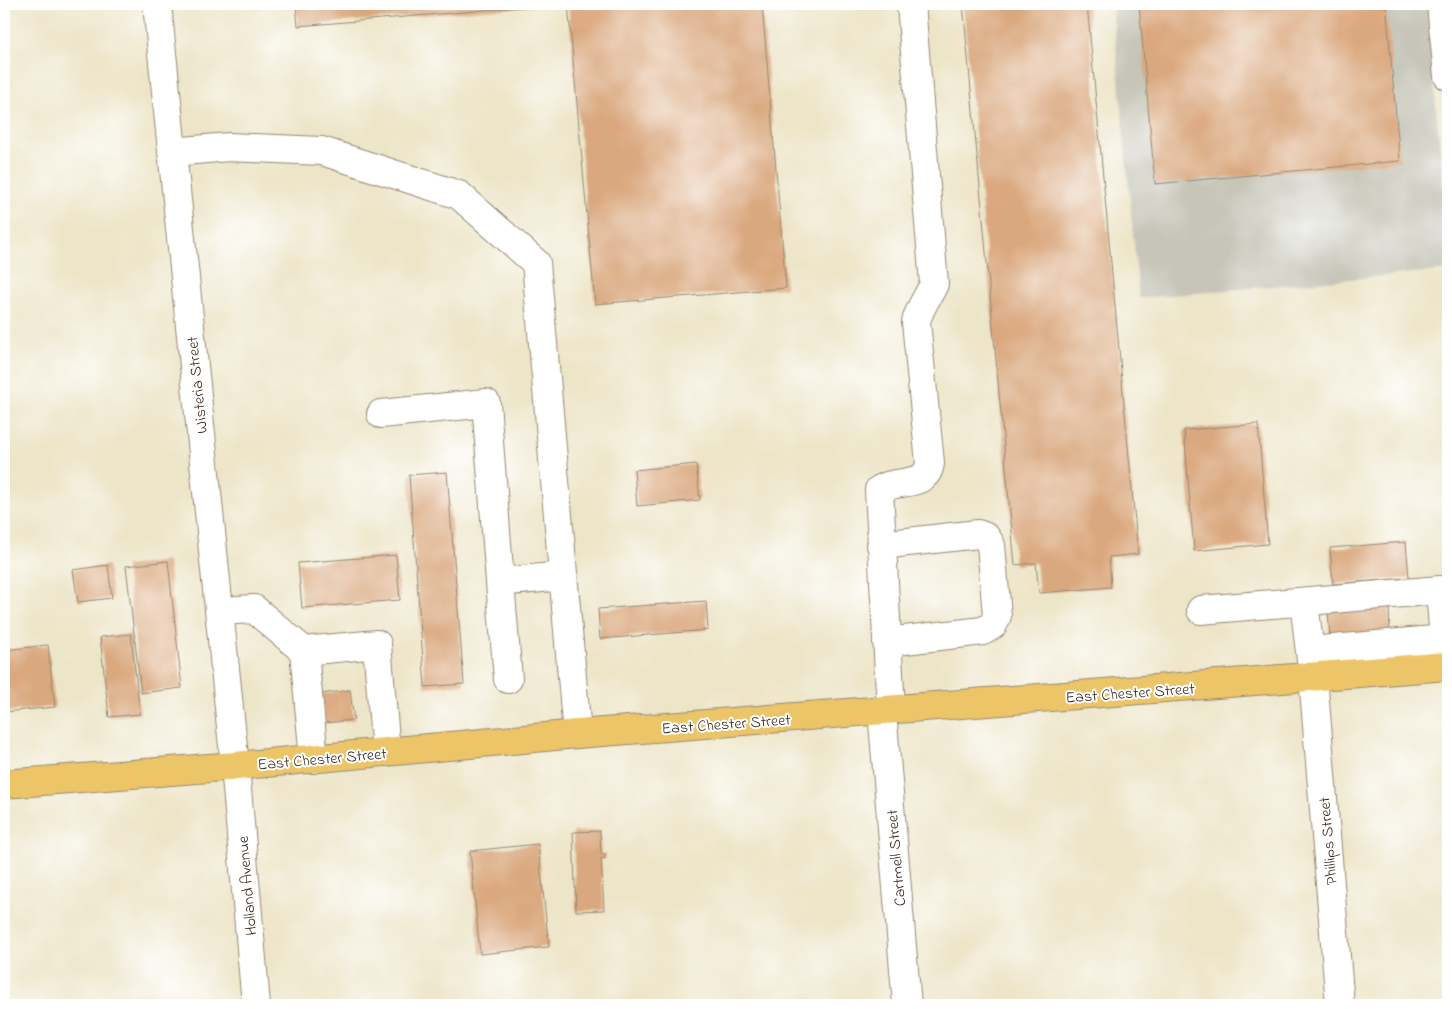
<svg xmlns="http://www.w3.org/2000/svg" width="1452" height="1009" font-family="'Indie Flower',sans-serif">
	<rect width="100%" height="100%" fill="#fff"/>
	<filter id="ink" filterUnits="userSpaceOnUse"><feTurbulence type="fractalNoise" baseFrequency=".02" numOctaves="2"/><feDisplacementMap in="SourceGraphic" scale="10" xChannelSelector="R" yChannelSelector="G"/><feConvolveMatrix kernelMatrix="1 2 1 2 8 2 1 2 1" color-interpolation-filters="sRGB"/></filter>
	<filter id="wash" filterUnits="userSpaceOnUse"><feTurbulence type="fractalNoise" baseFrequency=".0096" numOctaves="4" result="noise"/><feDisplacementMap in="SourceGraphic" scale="20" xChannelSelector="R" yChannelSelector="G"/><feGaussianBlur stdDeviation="1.12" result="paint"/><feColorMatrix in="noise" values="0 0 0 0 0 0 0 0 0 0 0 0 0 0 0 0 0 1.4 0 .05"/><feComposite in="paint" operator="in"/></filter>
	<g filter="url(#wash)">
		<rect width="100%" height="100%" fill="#ede5c8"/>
		<path fill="#c6c5b8" d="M 1112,4 L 1427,4 L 1448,241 L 1448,270 L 1139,298 Z"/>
		<g id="blocks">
			<path fill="#daa87e" d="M 296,4 L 546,4 L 546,5 L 298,26 Z
				M 568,4 L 762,4 L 786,288 L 595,304 Z
				M 963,4 L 1087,4 L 1138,554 L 1109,557 L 1111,587 L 1039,593 L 1036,563 L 1015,565 Z
				M 1139,4 L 1386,4 L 1400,161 L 1155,184 Z
				M 1258,424 L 1268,544 L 1194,551 L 1184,430 Z
				M 696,464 L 700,500 L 637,506 L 634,470 Z
				M 447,472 L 464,684 L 425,687 L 409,475 Z
				M 1406,542 L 1409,578 L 1333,584 L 1330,548 Z
				M 396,555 L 400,600 L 302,608 L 298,563 Z
				M 168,561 L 182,688 L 141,693 L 126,566 Z
				M 108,565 L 112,598 L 78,602 L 73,570 Z
				M 706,601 L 708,630 L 600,639 L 598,609 Z
				M 1389,606 L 1390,635 L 1330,638 L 1328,610 Z
				M 131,634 L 140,714 L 109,717 L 100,637 Z
				M 48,645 L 55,707 L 4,712 L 4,650 Z
				M 350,690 L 354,720 L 325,723 L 321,694 Z
				M 600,831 L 601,854 L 605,854 L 605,859 L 601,858 L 604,910 L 576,911 L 573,832 Z
				M 538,844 L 549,947 L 480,954 L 470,851 Z"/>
		</g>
	</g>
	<g filter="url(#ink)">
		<use href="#blocks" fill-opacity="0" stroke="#948873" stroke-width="1"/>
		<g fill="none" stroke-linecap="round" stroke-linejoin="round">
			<g stroke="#948873" stroke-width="30">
				<path id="minor" d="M 157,4 L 235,766 L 256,1005
					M 1441,4 L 1448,76
					M 172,152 L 229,147 L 322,151 L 459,195 L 536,263 L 577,734
					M 381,414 L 486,403 L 500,582
					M 881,545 L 978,534 L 986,537 L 991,545 L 997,616 L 993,625 L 983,631 L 887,642
					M 1304,602 L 1313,677 L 1340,1005
					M 1201,610 L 1440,590 L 1446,666
					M 219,611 L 254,609 L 304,651 L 377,644 L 386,752
					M 304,651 L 314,759
					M 1311,651 L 1444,639
					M 508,679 L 500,582 L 563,576
					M 891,710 L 879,490 C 896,478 927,489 930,463 L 916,322 C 919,308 928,297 934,284 L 911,4
					M 882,711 L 907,1005"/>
			</g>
			<g stroke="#948873" stroke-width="30">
				<path id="major" d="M 4,784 L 235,766 L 577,734 L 1448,666"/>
			</g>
			<use href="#minor" stroke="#fff" stroke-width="28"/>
			<use href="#major" stroke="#edc569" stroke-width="28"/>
		</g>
	</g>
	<g text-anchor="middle" stroke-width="4" stroke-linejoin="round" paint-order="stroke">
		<g font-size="16" fill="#3b2a1e" stroke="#fff">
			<text transform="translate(196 385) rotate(-96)" y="6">Wisteria Street</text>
			<text transform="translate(1130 692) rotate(-4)" y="6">East Chester Street</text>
			<text transform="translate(726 723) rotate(-4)" y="6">East Chester Street</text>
			<text transform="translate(322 758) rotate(-5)" y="6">East Chester Street</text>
			<text transform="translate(1327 841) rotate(-95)" y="6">Phillips Street</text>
			<text transform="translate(895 858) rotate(-95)" y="6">Cartmell Street</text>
			<text transform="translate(246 886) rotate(-95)" y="6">Holland Avenue</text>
		</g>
	</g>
	<rect width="1452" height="1009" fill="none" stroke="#fff" stroke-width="20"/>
</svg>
